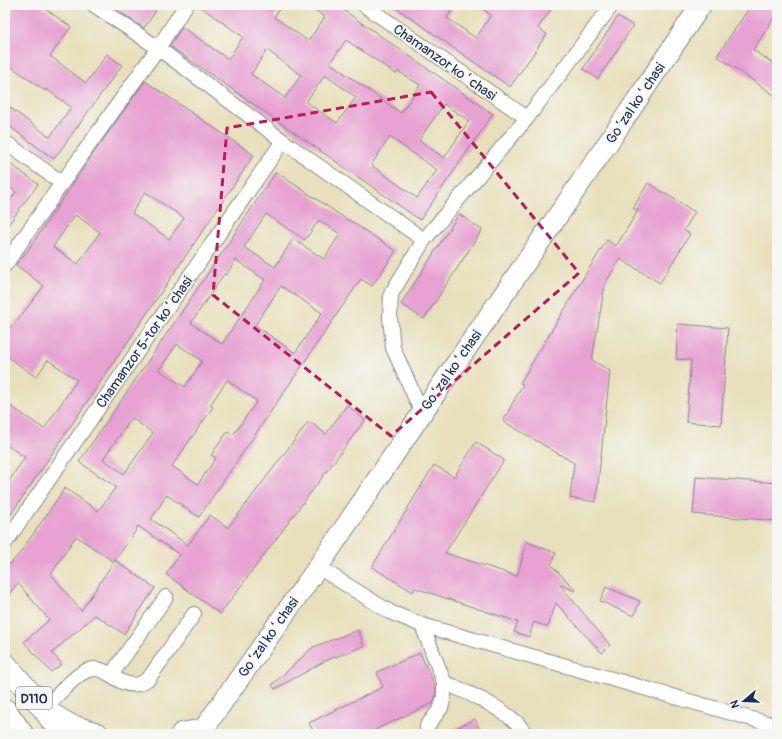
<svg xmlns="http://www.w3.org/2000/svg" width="782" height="739" font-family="Pangolin,sans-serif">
	<rect width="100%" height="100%" fill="#f6f6f2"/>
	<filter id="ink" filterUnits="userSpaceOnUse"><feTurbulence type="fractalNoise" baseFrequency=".025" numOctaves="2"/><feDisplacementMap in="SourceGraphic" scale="8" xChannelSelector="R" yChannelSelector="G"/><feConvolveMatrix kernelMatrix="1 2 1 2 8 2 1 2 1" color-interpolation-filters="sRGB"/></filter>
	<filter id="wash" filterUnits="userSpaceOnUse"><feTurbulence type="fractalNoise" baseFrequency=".012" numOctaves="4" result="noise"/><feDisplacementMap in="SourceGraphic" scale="16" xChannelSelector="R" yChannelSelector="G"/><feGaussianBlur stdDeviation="0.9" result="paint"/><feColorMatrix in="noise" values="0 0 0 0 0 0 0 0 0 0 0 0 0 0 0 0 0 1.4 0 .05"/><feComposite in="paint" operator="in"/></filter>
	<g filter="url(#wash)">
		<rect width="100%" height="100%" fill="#e8e0bc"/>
		<g id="blocks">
			<path fill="#e7a1d2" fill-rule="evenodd" d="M 5,5 L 40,5 L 71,27 L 50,56 L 86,83 L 107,54 L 122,65 L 54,159 L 5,123 L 5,104 L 50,137 L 71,107 L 46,89 L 45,91 L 5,62 Z
				M 110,5 L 148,5 L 156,11 L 144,28 Z
				M 198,5 L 282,5 L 274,17 L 308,41 L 325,17 L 307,5 L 336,5 L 493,114 L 420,220 L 170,46 L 182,27 L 228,59 L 243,37 ZM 346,40 L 396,74 L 398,71 L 420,85 L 401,113 L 330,63 ZM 267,50 L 301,75 L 285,98 L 251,74 ZM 325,75 L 356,97 L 337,123 L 306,102 ZM 444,104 L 469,121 L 444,158 L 419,140 ZM 390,137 L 437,170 L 417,198 L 371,165 Z
				M 392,5 L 455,5 L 447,18 L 476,38 L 491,15 L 477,5 L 554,5 L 538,28 L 547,34 L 510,87 Z
				M 751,5 L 777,5 L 777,13 L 753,50 L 777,66 L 777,97 L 717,56 Z
				M 618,16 L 633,26 L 598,79 L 583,69 Z
				M 145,81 L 254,155 L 5,523 L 5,487 L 25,457 L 5,444 L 5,402 L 44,429 L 77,380 L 48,360 L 36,377 L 5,355 L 5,322 L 12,327 L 44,286 L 16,265 L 28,250 L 91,157 ZM 145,192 L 184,218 L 169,239 L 132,213 ZM 75,215 L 100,232 L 78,264 L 53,247 Z
				M 5,160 L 38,184 L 5,229 L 5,207 L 16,192 L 5,183 Z
				M 276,172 L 349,221 L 349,220 L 396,251 L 372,286 L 361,279 L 199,517 L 167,495 L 151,519 L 188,545 L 210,515 L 228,528 L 309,421 L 326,434 L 347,405 L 365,420 L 220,614 L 166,574 L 180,555 L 138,526 L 135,532 L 115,560 L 155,588 L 124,634 L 95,615 L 52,653 L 62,664 L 51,672 L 24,642 L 49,620 L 18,583 L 5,599 L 5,570 L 20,553 L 65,488 L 98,511 L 116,487 L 79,462 L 213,266 ZM 266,214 L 305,240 L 319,220 L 340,234 L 324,259 L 293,239 L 275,267 L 244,247 ZM 236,260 L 265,280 L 222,344 L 191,323 L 224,274 L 226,275 ZM 281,286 L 322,313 L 295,353 L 255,325 ZM 177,344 L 202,361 L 185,387 L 159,370 ZM 227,380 L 257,401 L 233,435 L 228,431 L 211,455 L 216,458 L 198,484 L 172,466 L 213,407 L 210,405 ZM 132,418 L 153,433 L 124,474 L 103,459 ZM 76,536 L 114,562 L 115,560 L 81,611 L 51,574 Z
				M 648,183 L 695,212 L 684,230 L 690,234 L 660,283 L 620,259 L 605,284 L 592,360 L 610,371 L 596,502 L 570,498 L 574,463 L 503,421 L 523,384 L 520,383 L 584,277 L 607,240 L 616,246 L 638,211 L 633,208 Z
				M 459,214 L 482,230 L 424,319 L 401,304 Z
				M 678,324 L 728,328 L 721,425 L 686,422 L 691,360 L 676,359 Z
				M 476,442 L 504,460 L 445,553 L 517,576 L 527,542 L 556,553 L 551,565 L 576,590 L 575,591 L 559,584 L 610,645 L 602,653 L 556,603 L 548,627 L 534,622 L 529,637 L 514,632 L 518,622 L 415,588 L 413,592 L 372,567 L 434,465 L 454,477 Z
				M 696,477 L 777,483 L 777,521 L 693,514 Z
				M 606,587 L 640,601 L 634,616 L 600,601 Z
				M 358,630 L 364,646 L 325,661 L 275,689 L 272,685 L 313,647 Z
				M 420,653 L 436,688 L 436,695 L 433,703 L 383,726 L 367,734 L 315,734 L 309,723 L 383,687 L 377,672 Z
				M 475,719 L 482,734 L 443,734 Z"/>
		</g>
	</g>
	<g filter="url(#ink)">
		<use href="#blocks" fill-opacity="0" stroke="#82888d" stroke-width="1"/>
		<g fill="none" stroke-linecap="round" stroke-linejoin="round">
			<g stroke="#82888d" stroke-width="16">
				<path id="minor" d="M 94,5 L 158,48 L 283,141 L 424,240
					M 364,5 L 527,118
					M 5,142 L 62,183
					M 5,265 L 62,183 L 158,48 L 186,5
					M 422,413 L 393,348 L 390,317 L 391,294 L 424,240 L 527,118 L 612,5
					M 5,543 L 283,141
					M 318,567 L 390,612 L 422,625 L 777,726
					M 422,625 L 444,682 L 444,696 L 441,708 L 427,726 L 427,734
					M 111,675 L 166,597
					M 444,682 C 468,693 495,704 516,722 C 519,725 522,730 525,734
					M 44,709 C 54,699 72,678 84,672 C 108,660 115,689 139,684 C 142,683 146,680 149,678 L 194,614"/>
			</g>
			<g stroke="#82888d" stroke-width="22">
				<path id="secondary" d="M 200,734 L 318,567 L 422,413 L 612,137 L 701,5"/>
			</g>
			<g stroke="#82888d" stroke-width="24">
				<path id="primary" d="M 5,664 L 44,709 L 61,734
					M 5,710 L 22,734
					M 49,713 L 69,725 L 97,734
					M 182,734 L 203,730"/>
			</g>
			<use href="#minor" stroke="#fff" stroke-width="14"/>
			<use href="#secondary" stroke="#fff" stroke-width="20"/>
			<use href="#primary" stroke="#fff" stroke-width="22"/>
		</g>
	</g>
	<path fill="none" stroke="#c2185b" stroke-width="3" stroke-dasharray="8 5" stroke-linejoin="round" d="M 431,92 L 579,273 L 391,436 L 213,295 L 227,128 Z"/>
	<g text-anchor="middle" stroke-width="3.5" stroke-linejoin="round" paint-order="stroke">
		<rect fill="#f6f6f2" stroke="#5d6b8a" stroke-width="1" x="16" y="687" width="36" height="22" rx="3"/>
		<g font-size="13" font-weight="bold" fill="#1b2f5e">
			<text x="34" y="703">D110</text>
		</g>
		<g font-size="14" fill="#1b2f5e" stroke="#f6f6f2">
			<text transform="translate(445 62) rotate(35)" y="5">Chamanzor koʻchasi</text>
			<text transform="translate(635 103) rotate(-56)" y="5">Goʻzal koʻchasi</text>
			<text transform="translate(144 342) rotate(-55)" y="5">Chamanzor 5-tor koʻchasi</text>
			<text transform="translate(451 370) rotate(-55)" y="5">Goʻzal koʻchasi</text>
			<text transform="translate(268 637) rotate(-55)" y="5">Goʻzal koʻchasi</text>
		</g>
	</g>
	<rect width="782" height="739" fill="none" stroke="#f6f6f2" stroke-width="20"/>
	<g transform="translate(744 701) rotate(251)" stroke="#f6f6f2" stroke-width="3" paint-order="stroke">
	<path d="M0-3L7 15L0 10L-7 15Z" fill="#1b2f5e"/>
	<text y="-6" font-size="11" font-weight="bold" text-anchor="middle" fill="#1b2f5e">N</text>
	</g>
</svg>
